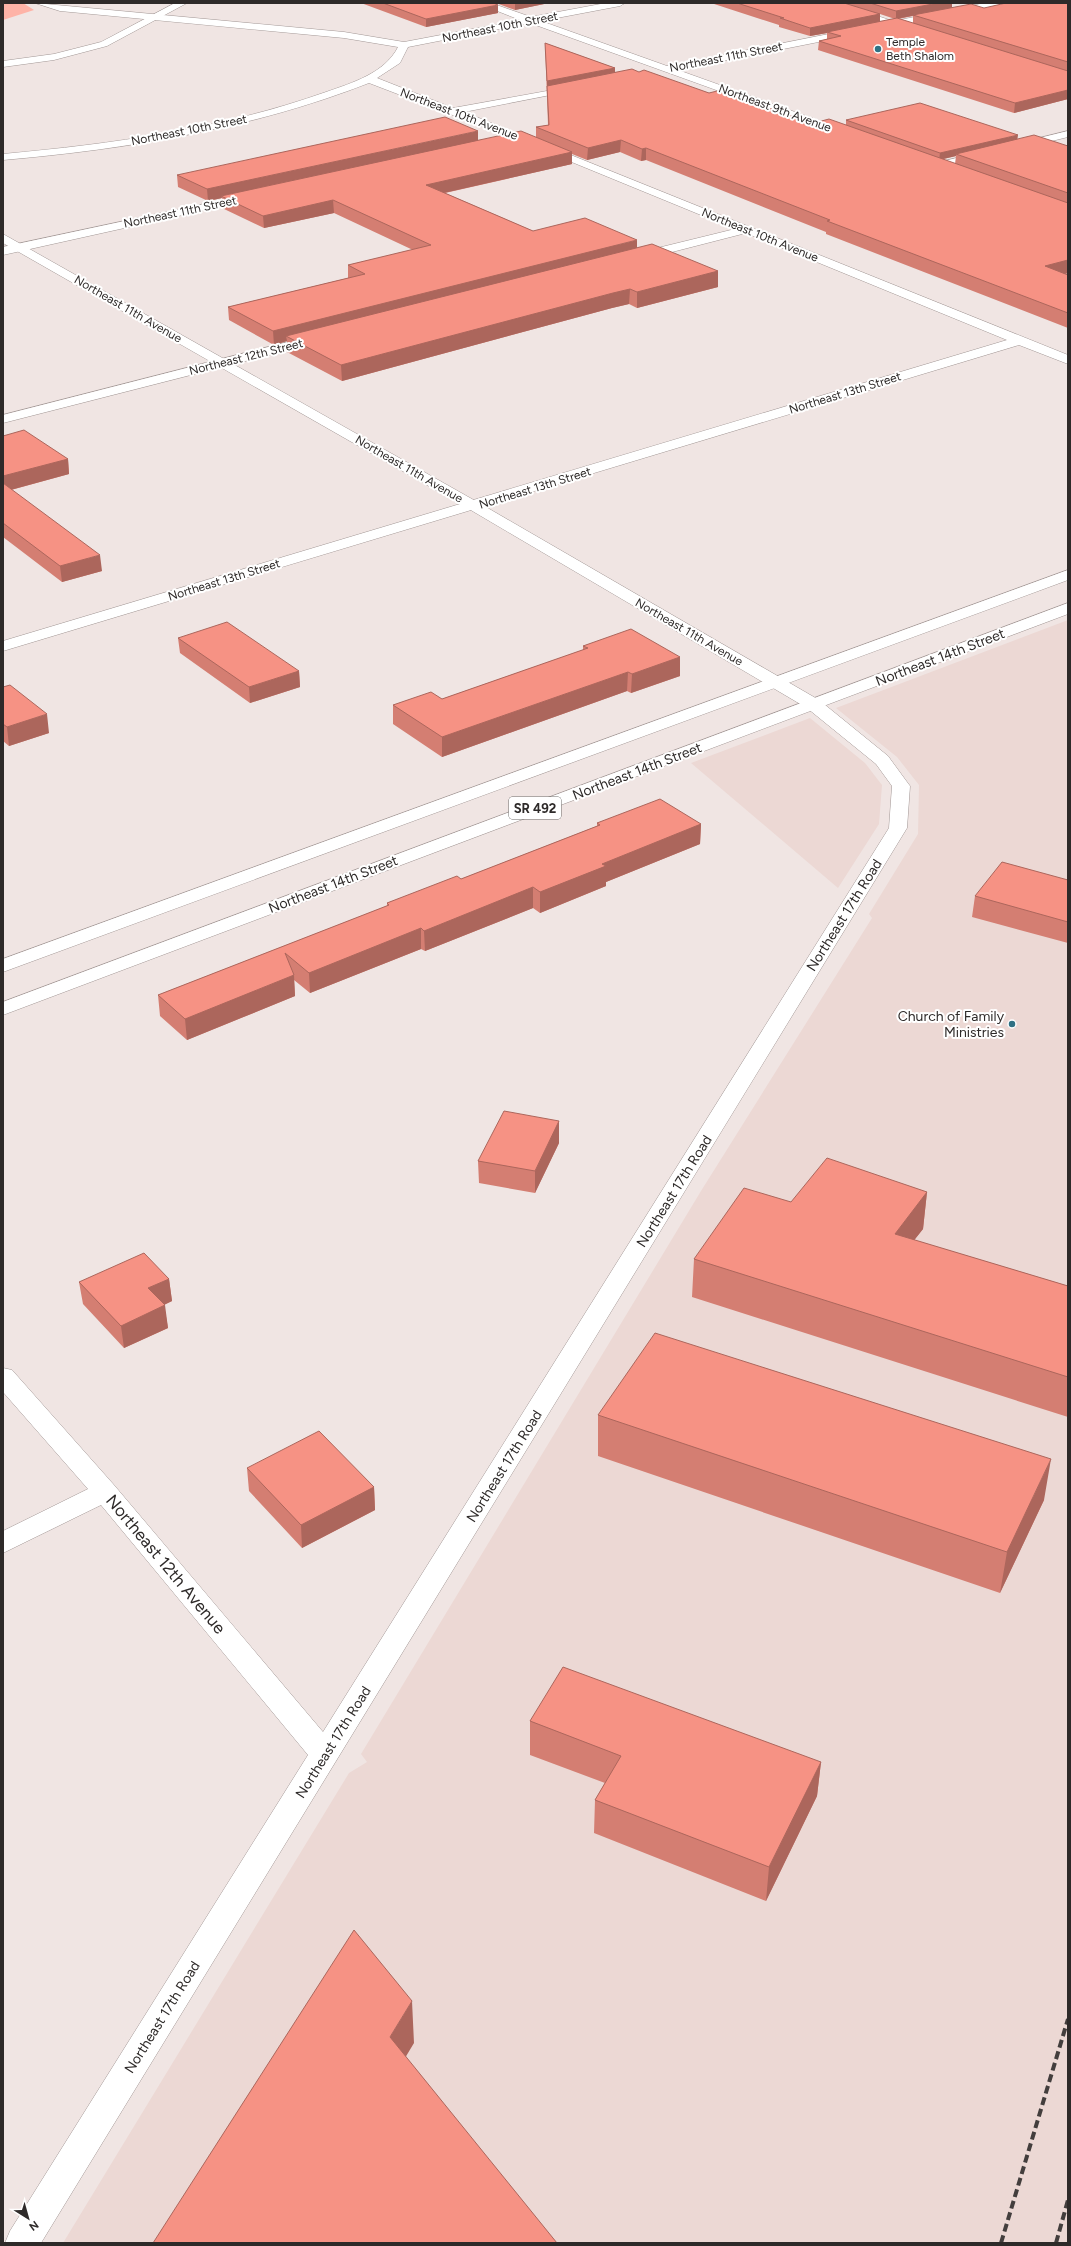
<svg xmlns="http://www.w3.org/2000/svg" width="1071" height="2246" font-family="Figtree,sans-serif">
	<rect width="100%" height="100%" fill="#f0e5e3"/>
	<path fill="#ecd8d4" d="M 1068,620 L 1068,2243 L 63,2243 L 349,1773 L 367,1762 L 361,1754 L 701,1191 L 872,918 L 869,914 L 918,834 L 919,785 L 897,757 L 836,708 Z
		M 810,718 L 865,763 L 882,785 L 879,824 L 838,888 L 691,763 Z"/>
	<path fill="#feb3a7" d="M 3,3 L 23,3 L 34,10 L 3,20 Z"/>
	<g fill="none" stroke-linecap="round" stroke-linejoin="round">
		<g stroke="#a29795" stroke-width="1">
			<path id="street" d="M 35,3 L 344,32 L 404,42 L 520,20 L 477,3 L 491,3 L 531,17 L 606,3 L 625,3 L 620,6 L 541,21 L 667,66 L 985,3 L 1004,3 L 999,6 L 678,70 L 848,131 L 849,133 L 844,136 L 530,23 L 408,47 L 400,63 L 377,78 L 453,108 L 580,85 L 580,89 L 576,90 L 464,112 L 1068,355 L 1068,364 L 1019,345 L 3,651 L 3,641 L 1007,340 L 746,233 L 637,261 L 633,260 L 631,257 L 633,254 L 735,229 L 518,140 L 369,83 C 251,129 128,149 3,160 L 3,154 C 112,144 222,129 326,92 C 352,83 385,73 398,47 L 344,38 L 60,11 Z
				M 1068,131 L 1068,137 L 1019,149 L 1014,146 L 1015,144 Z
				M 985,151 L 990,154 L 989,156 L 936,169 L 930,166 L 932,164 Z
				M 251,194 L 257,197 L 255,199 L 3,255 L 3,247 Z
				M 315,335 L 322,339 L 320,342 L 3,423 L 3,415 Z
				M 813,699 L 819,700 L 888,756 L 907,782 L 910,786 L 907,828 L 41,2243 L 5,2243 L 10,2231 L 308,1755 L 101,1505 L 3,1553 L 3,1531 L 88,1489 L 3,1392 L 3,1368 L 12,1370 L 114,1485 L 323,1732 L 889,828 L 892,786 L 876,764 L 807,708 L 804,704 L 807,700 Z"/>
		</g>
		<g stroke="#a29795" stroke-width="1">
			<path id="secondary" d="M 175,3 L 187,3 L 107,46 L 54,60 L 3,67 L 3,61 L 54,54 L 101,42 Z
				M 823,3 L 838,3 L 920,30 L 915,33 L 912,32 Z
				M 3,234 L 479,503 L 819,700 L 822,704 L 819,708 L 807,708 L 469,509 L 3,243 Z"/>
		</g>
		<g stroke="#a29795" stroke-width="1">
			<path id="primary" d="M 1068,570 L 1068,580 L 3,972 L 3,959 Z
				M 1068,603 L 1068,614 L 3,1015 L 3,1002 Z"/>
		</g>
		<use href="#street" fill="#fff" fill-rule="evenodd"/>
		<use href="#secondary" fill="#fff" fill-rule="evenodd"/>
		<use href="#primary" fill="#fff" fill-rule="evenodd"/>
		<path stroke="#433e3d" stroke-width="4" stroke-dasharray="8 4" stroke-linecap="butt" d="M 1001,2243 L 1068,2019
			M 1056,2243 L 1068,2200"/>
	</g>
	<path fill="#d47e72" fill-rule="evenodd" d="M 361,3 L 493,3 L 498,13 L 426,27 Z
		M 496,3 L 549,3 L 515,10 Z
		M 711,3 L 952,3 L 952,8 L 984,8 L 1068,3 L 1068,99 L 1014,113 L 818,50 L 819,41 L 827,39 L 827,33 L 810,36 L 779,27 L 779,25 ZM 880,14 L 895,19 L 880,22 ZM 913,16 L 913,23 L 898,19 Z
		M 545,43 L 615,68 L 615,72 L 709,93 L 814,123 L 846,125 L 846,120 L 1017,139 L 1068,146 L 1068,273 L 1065,274 L 1068,275 L 1068,328 L 826,234 L 826,232 L 646,160 L 641,161 L 620,152 L 587,160 L 572,154 L 572,164 L 445,193 L 533,231 L 637,248 L 718,271 L 718,287 L 637,308 L 629,304 L 612,308 L 342,381 L 287,352 L 287,341 L 274,345 L 229,320 L 228,307 L 348,278 L 348,265 L 413,250 L 334,213 L 264,228 L 222,208 L 222,198 L 208,201 L 178,187 L 177,175 L 478,140 L 536,137 L 536,127 L 548,125 ZM 956,156 L 955,164 L 943,159 Z
		M 3,436 L 68,459 L 69,474 L 11,490 L 102,571 L 62,582 L 3,537 Z
		M 178,638 L 299,671 L 300,687 L 250,703 L 180,653 Z
		M 583,646 L 680,657 L 680,676 L 631,693 L 627,691 L 442,757 L 393,724 L 393,705 L 442,699 L 583,650 Z
		M 3,687 L 49,733 L 9,746 L 3,741 Z
		M 597,823 L 701,824 L 700,844 L 606,882 L 606,886 L 540,913 L 533,908 L 425,951 L 421,949 L 310,993 L 294,980 L 295,996 L 187,1040 L 160,1016 L 158,995 L 387,906 L 387,903 L 461,879 L 597,826 Z
		M 1068,880 L 1068,943 L 972,917 L 975,896 Z
		M 559,1121 L 559,1143 L 535,1193 L 479,1183 L 478,1161 Z
		M 927,1192 L 923,1229 L 914,1240 L 1068,1286 L 1068,1417 L 692,1297 L 694,1259 L 791,1202 Z
		M 169,1279 L 172,1301 L 164,1305 L 168,1328 L 124,1348 L 83,1304 L 79,1282 Z
		M 598,1415 L 1044,1500 L 1000,1593 L 598,1456 Z
		M 247,1468 L 374,1487 L 375,1510 L 302,1548 L 249,1491 Z
		M 530,1721 L 821,1762 L 817,1796 L 766,1901 L 594,1833 L 595,1800 L 605,1783 L 530,1755 Z"/>
	<path fill="#ac665c" d="M 515,3 L 549,3 L 515,10 Z
		M 938,3 L 952,3 L 952,8 L 896,19 L 896,11 Z
		M 498,5 L 498,13 L 426,27 L 426,19 Z
		M 880,14 L 880,22 L 827,32 L 827,33 L 810,36 L 810,28 Z
		M 615,68 L 615,74 L 547,88 L 547,81 Z
		M 1068,90 L 1068,99 L 1014,113 L 1015,103 Z
		M 478,131 L 478,142 L 221,196 L 222,198 L 208,201 L 207,189 Z
		M 1018,135 L 1017,142 L 956,154 L 956,156 L 939,160 L 940,153 Z
		M 621,140 L 620,152 L 587,160 L 588,148 Z
		M 646,148 L 646,160 L 641,161 L 642,149 Z
		M 572,152 L 572,164 L 426,197 L 426,185 Z
		M 333,200 L 334,213 L 264,228 L 263,216 Z
		M 637,240 L 637,252 L 286,336 L 287,341 L 274,345 L 273,331 Z
		M 1068,260 L 1068,273 L 1044,280 L 1045,266 Z
		M 718,271 L 718,287 L 637,308 L 637,292 Z
		M 630,289 L 629,304 L 612,308 L 342,381 L 341,365 L 613,293 Z
		M 68,459 L 69,474 L 3,492 L 3,476 Z
		M 100,555 L 102,571 L 62,582 L 60,566 Z
		M 680,657 L 680,676 L 631,693 L 632,674 Z
		M 299,671 L 300,687 L 250,703 L 249,687 Z
		M 628,672 L 627,691 L 442,757 L 442,737 Z
		M 47,714 L 49,733 L 9,746 L 7,727 Z
		M 701,824 L 700,844 L 606,882 L 606,886 L 540,913 L 540,892 L 602,864 Z
		M 533,887 L 533,908 L 425,951 L 424,931 Z
		M 421,928 L 421,949 L 310,993 L 309,973 Z
		M 294,975 L 295,996 L 187,1040 L 185,1019 Z
		M 559,1121 L 559,1143 L 535,1193 L 535,1171 Z
		M 927,1192 L 923,1229 L 890,1271 L 895,1234 Z
		M 169,1279 L 172,1301 L 151,1311 L 148,1288 Z
		M 165,1305 L 168,1328 L 124,1348 L 121,1326 Z
		M 1051,1459 L 1044,1500 L 1000,1593 L 1007,1552 Z
		M 374,1487 L 375,1510 L 302,1548 L 301,1525 Z
		M 821,1762 L 817,1796 L 766,1901 L 769,1867 Z
		M 412,2001 L 414,2043 L 393,2078 L 390,2037 Z"/>
	<path fill="#f69284" stroke="#ac665c" d="M 383,3 L 493,3 L 498,5 L 426,19 Z
		M 737,3 L 844,3 L 880,14 L 810,28 L 780,18 L 784,18 Z
		M 870,3 L 938,3 L 896,11 Z
		M 1006,3 L 1068,3 L 1068,62 L 913,15 L 971,4 L 984,8 Z
		M 897,18 L 1068,71 L 1068,90 L 1015,103 L 819,41 L 841,36 L 827,32 Z
		M 545,43 L 615,68 L 547,81 Z
		M 632,69 L 639,72 L 644,70 L 709,93 L 717,91 L 814,123 L 829,119 L 1068,203 L 1068,260 L 1045,266 L 1068,275 L 1068,313 L 827,221 L 830,220 L 646,148 L 642,149 L 621,140 L 588,148 L 536,127 L 549,125 L 547,86 Z
		M 920,103 L 1018,135 L 940,153 L 846,120 Z
		M 445,117 L 478,131 L 207,189 L 177,175 Z
		M 521,131 L 572,152 L 426,185 L 533,231 L 585,218 L 637,240 L 273,331 L 228,307 L 365,274 L 348,265 L 431,245 L 333,200 L 263,216 L 221,196 Z
		M 1034,135 L 1068,146 L 1068,193 L 956,154 Z
		M 652,244 L 718,271 L 637,292 L 630,289 L 613,293 L 341,365 L 286,336 Z
		M 24,430 L 68,459 L 3,476 L 3,436 Z
		M 3,483 L 100,555 L 60,566 L 3,523 Z
		M 227,622 L 299,671 L 249,687 L 178,638 Z
		M 631,629 L 680,657 L 632,674 L 628,672 L 442,737 L 393,705 L 431,692 L 442,699 L 588,648 L 583,646 Z
		M 10,685 L 47,714 L 7,727 L 3,724 L 3,687 Z
		M 660,799 L 701,824 L 602,864 L 606,866 L 540,892 L 533,887 L 424,931 L 421,928 L 309,973 L 285,953 L 294,975 L 185,1019 L 158,995 L 389,905 L 387,903 L 457,876 L 461,879 L 600,825 L 597,823 Z
		M 1002,862 L 1068,880 L 1068,922 L 975,896 Z
		M 504,1111 L 559,1121 L 535,1171 L 478,1161 Z
		M 827,1158 L 927,1192 L 895,1234 L 1068,1286 L 1068,1377 L 694,1259 L 744,1188 L 791,1202 Z
		M 144,1253 L 169,1279 L 148,1288 L 165,1305 L 121,1326 L 79,1282 Z
		M 655,1333 L 1051,1459 L 1007,1552 L 598,1415 Z
		M 319,1431 L 374,1487 L 301,1525 L 247,1468 Z
		M 563,1667 L 821,1762 L 769,1867 L 595,1800 L 621,1756 L 530,1721 Z
		M 354,1930 L 412,2001 L 390,2037 L 557,2243 L 153,2243 Z"/>
	<g fill="#307184" stroke="#fff" stroke-width="1.5">
		<circle cx="878" cy="49" r="4"/>
		<circle cx="1012" cy="1024" r="4"/>
	</g>
	<g text-anchor="middle" stroke-width="4" stroke-linejoin="round" paint-order="stroke">
		<g font-size="12" fill="#2e2a29" stroke="#fff">
			<text transform="translate(500 27) rotate(-11)" y="4">Northeast 10th Street</text>
			<text transform="translate(726 57) rotate(-11)" y="4">Northeast 11th Street</text>
			<text transform="translate(775 108) rotate(20)" y="4">Northeast 9th Avenue</text>
			<text transform="translate(459 114) rotate(21)" y="4">Northeast 10th Avenue</text>
			<text transform="translate(189 130) rotate(-11)" y="4">Northeast 10th Street</text>
			<text transform="translate(180 212) rotate(-12)" y="4">Northeast 11th Street</text>
			<text transform="translate(760 235) rotate(22)" y="4">Northeast 10th Avenue</text>
			<text transform="translate(128 309) rotate(30)" y="4">Northeast 11th Avenue</text>
			<text transform="translate(246 357) rotate(-14)" y="4">Northeast 12th Street</text>
			<text transform="translate(845 393) rotate(-17)" y="4">Northeast 13th Street</text>
			<text transform="translate(409 469) rotate(30)" y="4">Northeast 11th Avenue</text>
			<text transform="translate(535 488) rotate(-17)" y="4">Northeast 13th Street</text>
			<text transform="translate(224 580) rotate(-17)" y="4">Northeast 13th Street</text>
			<text transform="translate(689 632) rotate(30)" y="4">Northeast 11th Avenue</text>
		</g>
		<g font-size="12" fill="#2e2a29" stroke="#fff" text-anchor="start">
			<text x="886" y="46">Temple<tspan x="886" dy="14">Beth Shalom</tspan></text>
		</g>
		<rect fill="#fff" stroke="#6d6a69" stroke-width="1" x="509" y="797" width="52" height="22" rx="3"/>
		<g font-size="13" font-weight="bold" fill="#2e2a29">
			<text x="535" y="813">SR 492</text>
		</g>
		<g font-size="14" fill="#2e2a29" stroke="#fff">
			<text transform="translate(940 657) rotate(-21)" y="5">Northeast 14th Street</text>
			<text transform="translate(637 771) rotate(-21)" y="5">Northeast 14th Street</text>
			<text transform="translate(333 884) rotate(-21)" y="5">Northeast 14th Street</text>
			<text transform="translate(844 915) rotate(-58)" y="5">Northeast 17th Road</text>
			<text transform="translate(674 1191) rotate(-58)" y="5">Northeast 17th Road</text>
			<text transform="translate(504 1466) rotate(-58)" y="5">Northeast 17th Road</text>
			<text transform="translate(333 1742) rotate(-58)" y="5">Northeast 17th Road</text>
			<text transform="translate(162 2017) rotate(-58)" y="5">Northeast 17th Road</text>
		</g>
		<g font-size="14" fill="#2e2a29" stroke="#fff" text-anchor="end">
			<text x="1004" y="1021">Church of Family<tspan x="1004" dy="16">Ministries</tspan></text>
		</g>
		<g font-size="17" fill="#2e2a29" stroke="#fff">
			<text transform="translate(166 1564) rotate(50)" y="6">Northeast 12th Avenue</text>
		</g>
	</g>
	<rect width="1071" height="2246" fill="none" stroke="#2e2a29" stroke-width="8"/>
	<g transform="translate(28 2218) rotate(143)" stroke="#ffffff" stroke-width="3" paint-order="stroke">
	<path d="M0-3L7 15L0 10L-7 15Z" fill="#2e2a29"/>
	<text y="-6" font-size="11" font-weight="bold" text-anchor="middle" fill="#2e2a29">N</text>
	</g>
</svg>
